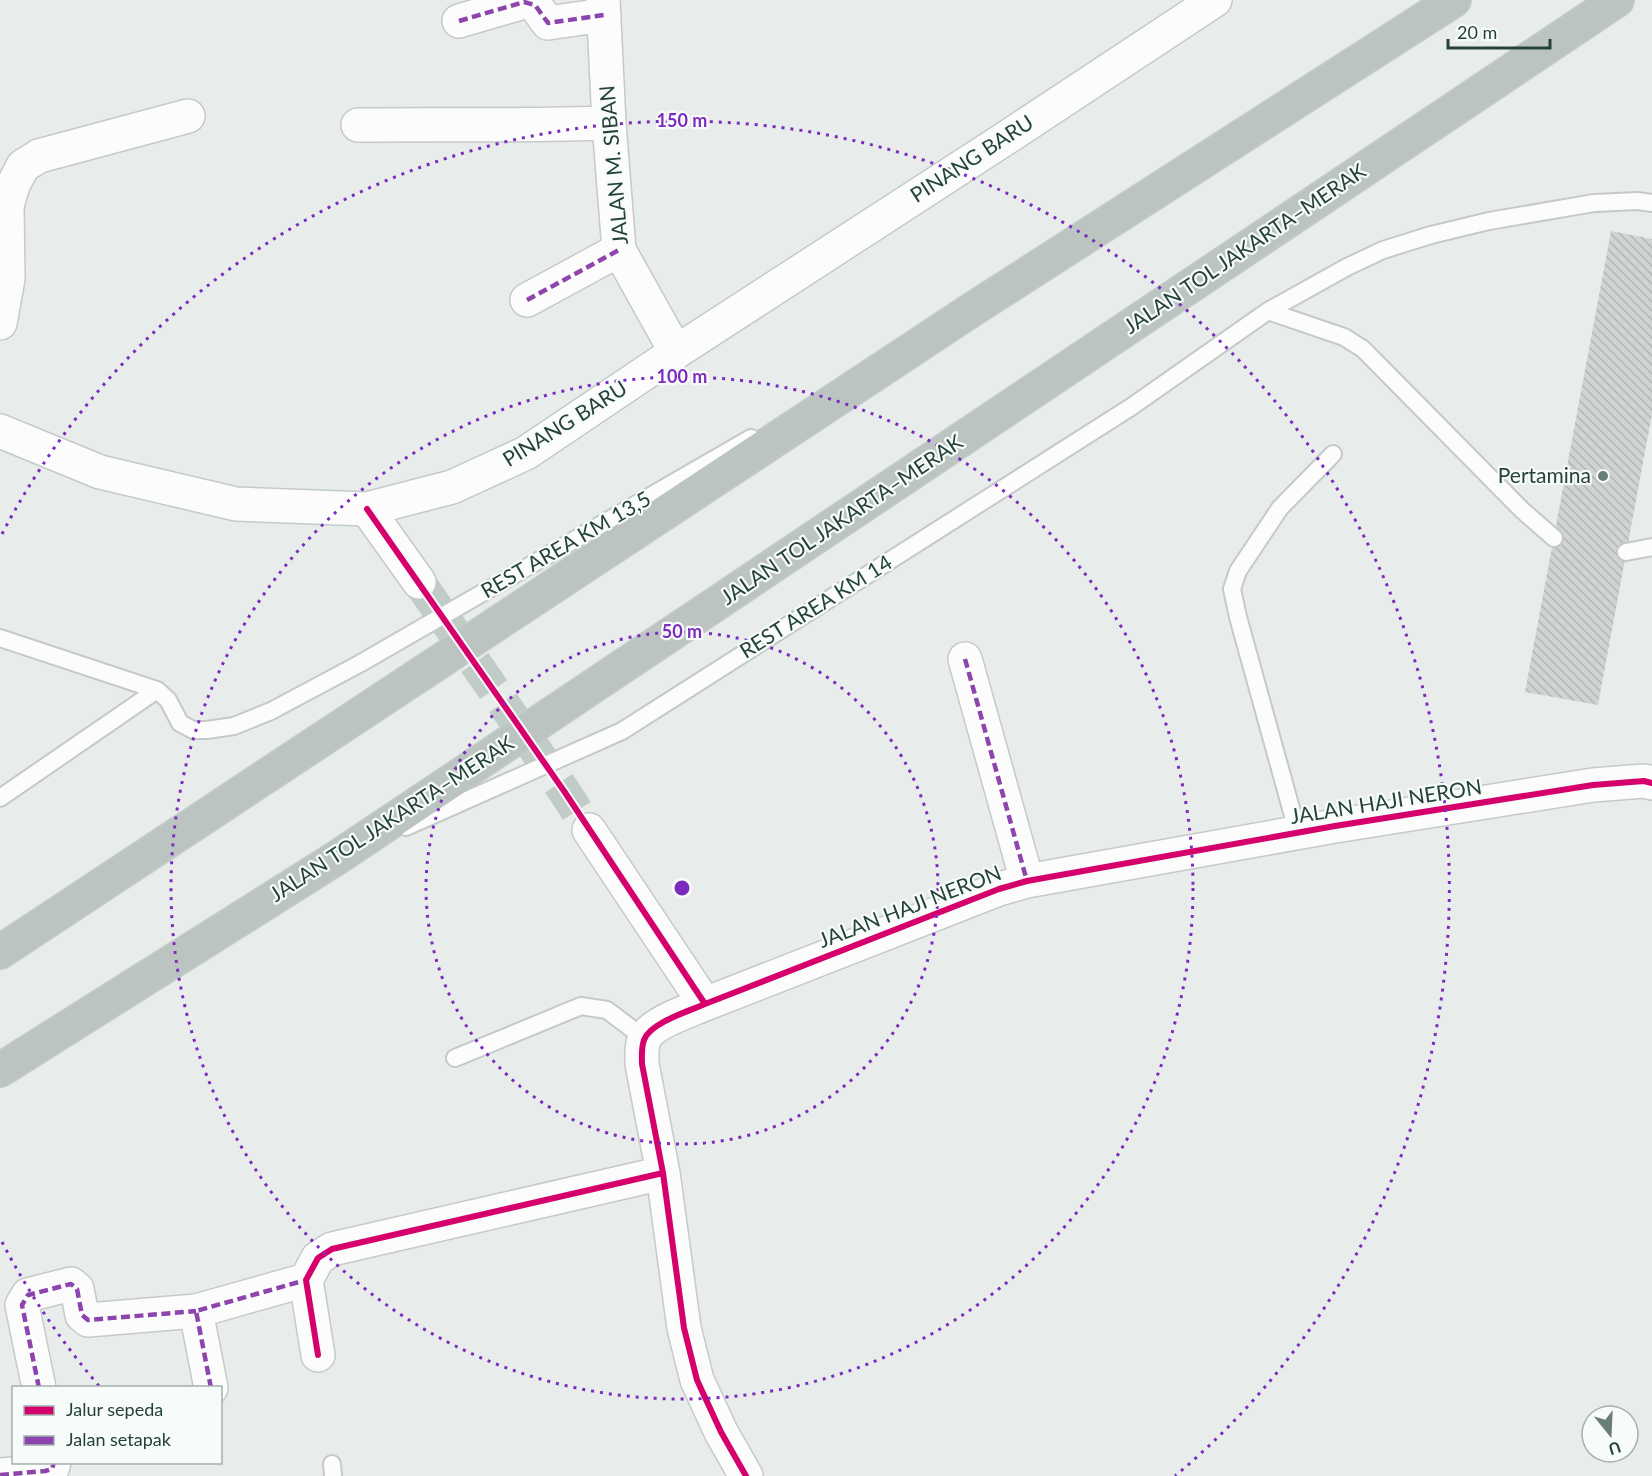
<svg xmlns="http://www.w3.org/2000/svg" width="1652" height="1476" font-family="Lato,sans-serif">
	<defs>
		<pattern id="building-back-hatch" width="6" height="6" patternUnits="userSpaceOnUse" patternTransform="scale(1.5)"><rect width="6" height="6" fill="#cfd4d2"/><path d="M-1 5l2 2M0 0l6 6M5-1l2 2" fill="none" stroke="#b2b7b5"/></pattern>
	</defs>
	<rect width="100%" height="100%" fill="#e8edeb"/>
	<path fill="url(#building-back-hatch)" d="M 1611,231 L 1652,239 L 1652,414 L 1598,705 L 1525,692 Z"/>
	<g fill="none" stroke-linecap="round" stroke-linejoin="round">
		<path stroke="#c1cbc8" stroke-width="33" stroke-dasharray="33 16" stroke-linecap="butt" d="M 419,582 L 564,791 L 589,830"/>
		<g stroke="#c5cac8" stroke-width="20">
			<path id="service" d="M 1268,311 L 1344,337 L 1363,349 L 1522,510 L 1554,538
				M 1626,552 L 1652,547
				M 0,638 L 157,690 L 168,700 L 180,723 L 193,730 L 207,730 L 234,726 L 271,711 L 361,663 L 751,438
				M 0,798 L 157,690
				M 406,827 L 622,731 L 1131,407 L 1268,311 L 1347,267 L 1383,250 L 1431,235 L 1489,221 L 1594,203 L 1638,201 L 1652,203
				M 1297,833 L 1292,812 L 1238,617 L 1232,589 L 1238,571 L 1280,508 L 1333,454
				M 455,1058 L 581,1006 L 607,1010 L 644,1038
				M 332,1464 L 333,1476"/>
		</g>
		<g stroke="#c5cac8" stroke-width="36">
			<path id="minor" d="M 603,0 L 609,123 L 619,250 L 676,352
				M 459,21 L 524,2 L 535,5 L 548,23 L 604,15
				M 358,125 C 442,124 526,126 609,123
				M 527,300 L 619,250
				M 0,323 L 8,279 L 7,206 L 13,185 L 23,166 L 39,156 L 188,116
				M 367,509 L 419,582
				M 965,659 L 1027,881
				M 589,830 L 705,1004
				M 318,1355 L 306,1280 L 318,1258 L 332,1249 L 663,1173
				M 39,1388 L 22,1305 L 28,1295 L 71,1284 L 77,1289 L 82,1315 L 88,1320 L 196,1311
				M 211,1388 L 196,1311 L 306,1280
				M 0,1475 L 45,1471 L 52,1469 L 54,1462
				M 746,1476 L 721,1432 L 697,1380 L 684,1328 L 663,1173 L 642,1064 C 642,1056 641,1048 644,1040 C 650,1023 689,1011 705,1004 L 999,889 L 1027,881 L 1335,826 L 1593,785 L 1644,781 L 1652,783"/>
		</g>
		<g stroke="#c3cbc8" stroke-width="36">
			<path id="secondary" d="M 0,431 L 100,472 L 236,504 L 367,509 L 452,487 L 526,453 L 676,352 L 1003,140 L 1215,0"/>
		</g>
		<g stroke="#c3ccc9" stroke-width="36">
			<path id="motorway" d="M 0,952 L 976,307 L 1454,0
				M 0,1070 L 338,857 L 1617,0"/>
		</g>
		<use href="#service" stroke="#fcfcfc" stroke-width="16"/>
		<use href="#minor" stroke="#fcfcfc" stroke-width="33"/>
		<use href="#secondary" stroke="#fcfcfc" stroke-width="33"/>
		<use href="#motorway" stroke="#bcc4c2" stroke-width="33"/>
		<path stroke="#8e44ad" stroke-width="4.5" stroke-dasharray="9 4.5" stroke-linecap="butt" d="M 459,21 L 524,2 L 535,5 L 548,23 L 604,15
			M 527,300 L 619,250
			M 965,659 L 1027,881
			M 39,1388 L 22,1305 L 28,1295 L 71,1284 L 77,1289 L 82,1315 L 88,1320 L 196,1311
			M 211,1388 L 196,1311 L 306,1280
			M 0,1475 L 45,1471 L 52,1469 L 54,1462"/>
		<g stroke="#f7fbf9" stroke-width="10">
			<path id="cycleway" d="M 367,509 L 564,791 L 705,1004
				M 318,1355 L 306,1280 L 318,1258 L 332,1249 L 663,1173
				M 746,1476 L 721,1432 L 697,1380 L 684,1328 L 663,1173 L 642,1064 C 642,1056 641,1048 644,1040 C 650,1023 689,1011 705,1004 L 999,889 L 1027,881 L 1335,826 L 1593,785 L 1644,781 L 1652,783"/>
		</g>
		<use href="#cycleway" stroke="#d6006c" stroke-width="6"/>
	</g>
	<g fill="none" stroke="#7b2cbf" stroke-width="3" stroke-dasharray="3 6">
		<circle cx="682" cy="888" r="256"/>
		<circle cx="682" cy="888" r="511"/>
		<path d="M99 1386A767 767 0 0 1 2 1242M2 534A767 767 0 1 1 1175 1476"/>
	</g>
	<circle fill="#697e78" stroke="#f7fbf9" stroke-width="2" cx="1603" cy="476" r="6"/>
	<g text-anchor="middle" stroke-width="4.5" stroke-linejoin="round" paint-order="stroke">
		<g font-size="21" fill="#24423a" stroke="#f7fbf9">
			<text transform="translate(972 159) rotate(-33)" y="7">PINANG BARU</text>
			<text transform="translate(614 165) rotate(-95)" y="7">JALAN M. SIBAN</text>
			<text transform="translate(1245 249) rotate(-34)" y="7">JALAN TOL JAKARTA–MERAK</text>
			<text transform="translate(565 424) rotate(-32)" y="7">PINANG BARU</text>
			<text transform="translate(842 520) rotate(-34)" y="7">JALAN TOL JAKARTA–MERAK</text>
			<text transform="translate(566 545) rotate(-30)" y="7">REST AREA KM 13,5</text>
			<text transform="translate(816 607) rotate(-32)" y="7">REST AREA KM 14</text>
			<text transform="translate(1386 802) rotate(-9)" y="7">JALAN HAJI NERON</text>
			<text transform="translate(392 819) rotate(-33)" y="7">JALAN TOL JAKARTA–MERAK</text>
			<text transform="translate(910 907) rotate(-21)" y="7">JALAN HAJI NERON</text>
		</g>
		<g font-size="21" fill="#24423a" stroke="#f7fbf9" text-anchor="end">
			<text x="1591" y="483">Pertamina</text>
		</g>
	</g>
	<circle cx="682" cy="888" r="9" fill="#7b2cbf" stroke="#f7fbf9" stroke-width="3"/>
	<g font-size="18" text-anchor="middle" font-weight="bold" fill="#7b2cbf" stroke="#f7fbf9" stroke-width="4.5" stroke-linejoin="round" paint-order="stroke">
		<text x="682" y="127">150 m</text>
		<text x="682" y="383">100 m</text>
		<text x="682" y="638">50 m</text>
	</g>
	<rect x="12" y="1386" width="210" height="78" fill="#f7fbf9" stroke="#a3b1ad" stroke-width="1.5"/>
	<rect x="24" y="1406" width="30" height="9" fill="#d6006c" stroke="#a3b1ad" stroke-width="1.5"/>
	<text x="66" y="1416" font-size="18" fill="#24423a">Jalur sepeda</text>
	<rect x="24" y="1436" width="30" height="9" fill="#8e44ad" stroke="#a3b1ad" stroke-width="1.5"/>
	<text x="66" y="1446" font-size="18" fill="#24423a">Jalan setapak</text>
	<g transform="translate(1610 1434) rotate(162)"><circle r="28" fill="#f7fbf9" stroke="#a3b1ad" stroke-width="1.5"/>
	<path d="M0-4.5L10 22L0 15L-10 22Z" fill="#697e78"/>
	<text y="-9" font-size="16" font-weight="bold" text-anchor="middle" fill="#24423a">U</text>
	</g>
	<path d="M1448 39v9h102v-9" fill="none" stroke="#24423a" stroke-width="3"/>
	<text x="1457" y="39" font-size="18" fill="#24423a" stroke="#f7fbf9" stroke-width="4.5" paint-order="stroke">20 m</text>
</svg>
